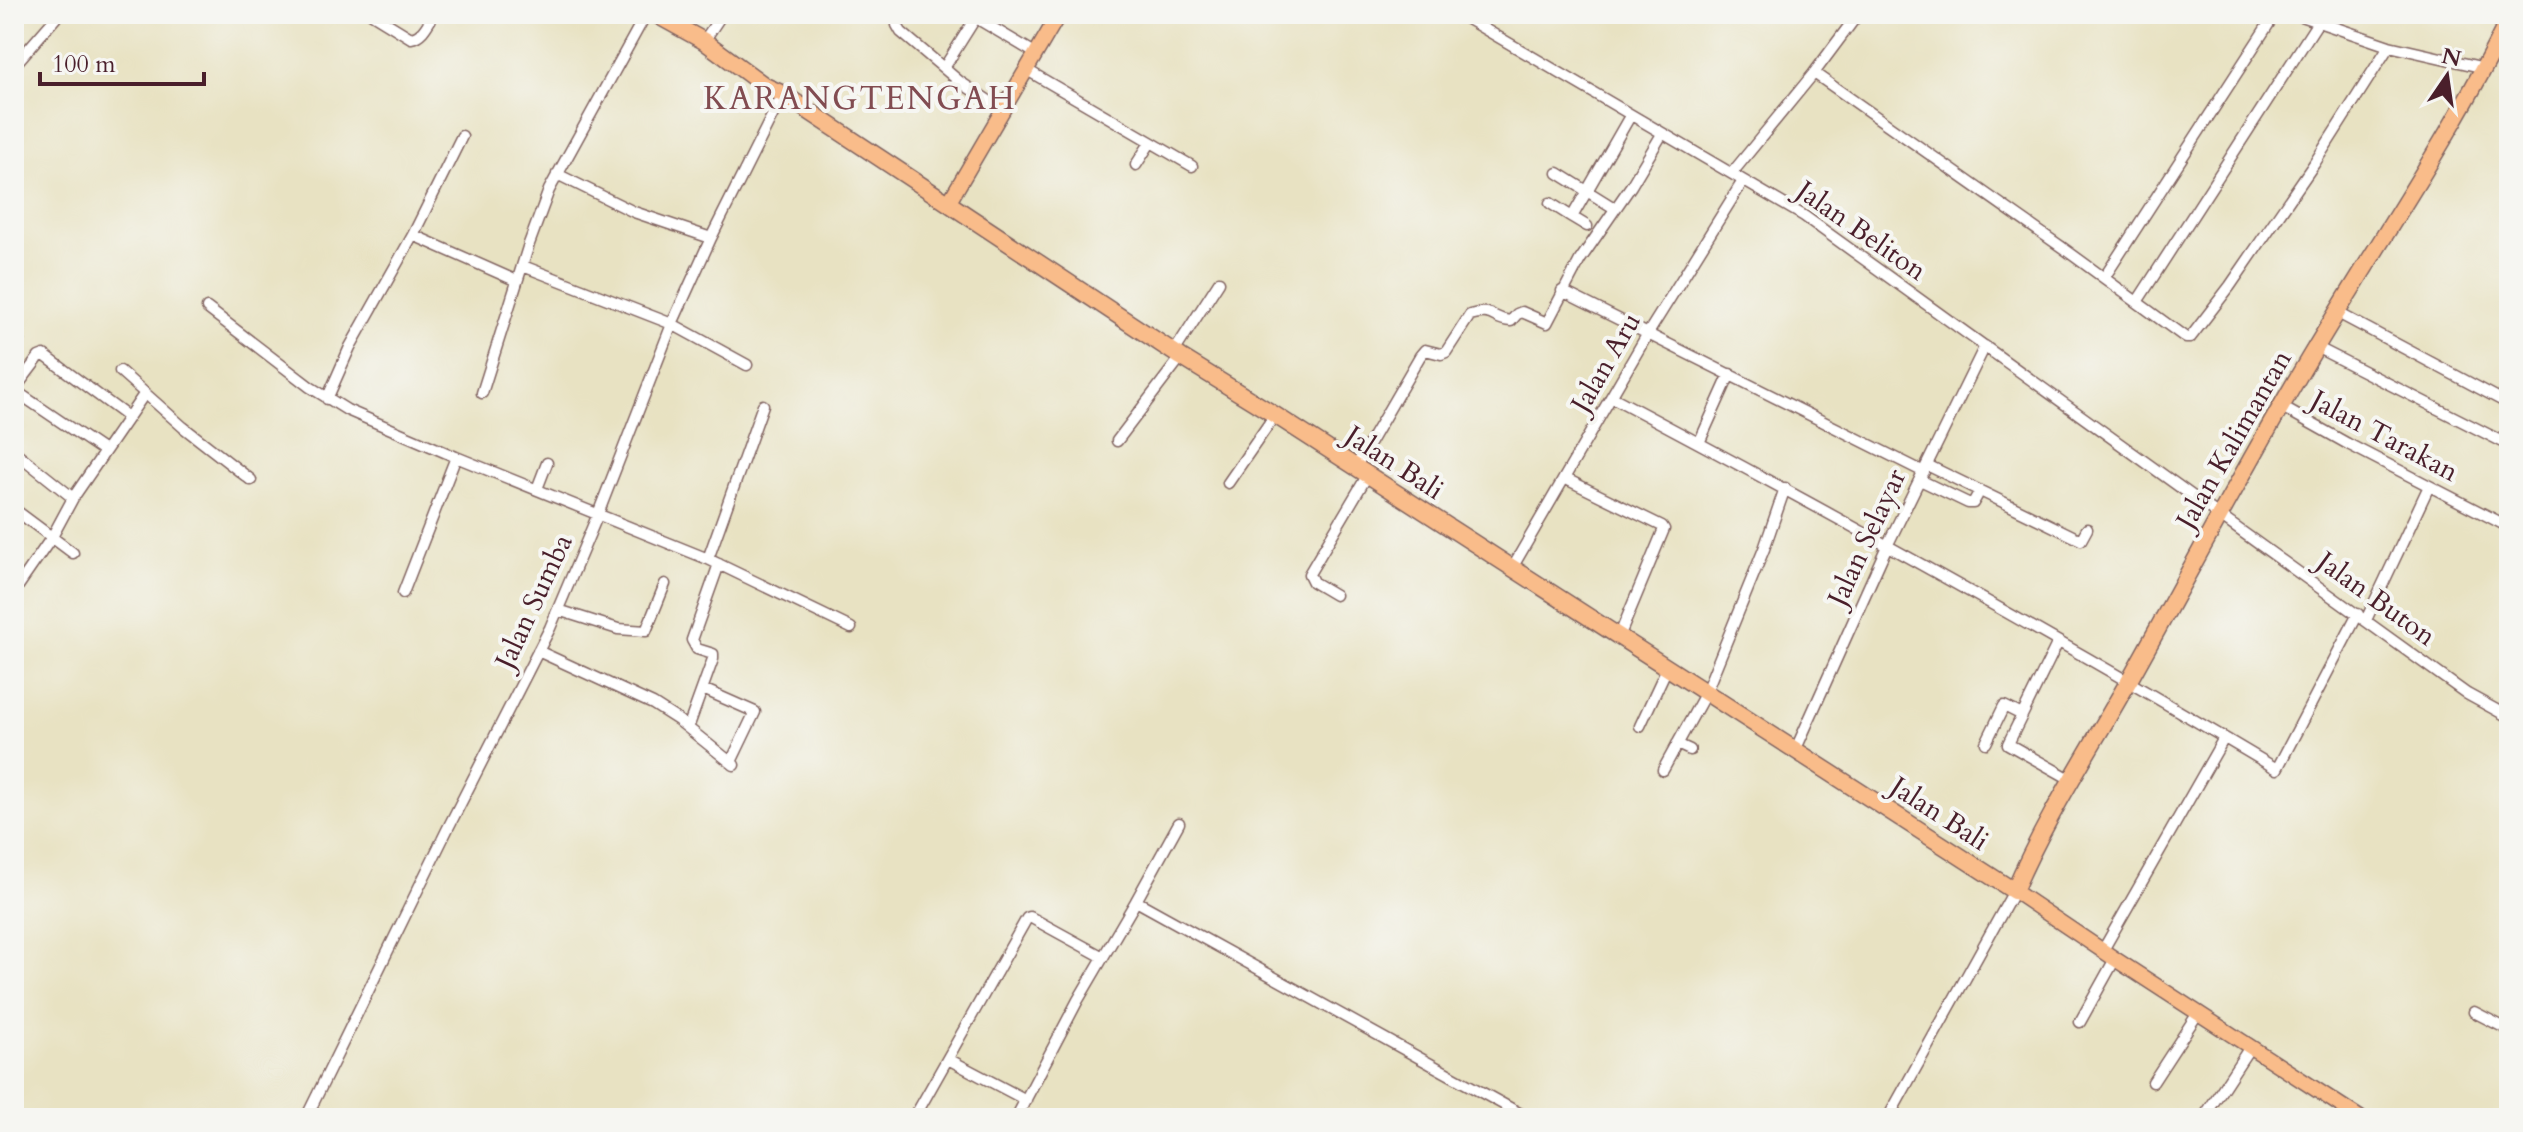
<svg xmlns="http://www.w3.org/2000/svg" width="2523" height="1132" font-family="Cardo,serif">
	<rect width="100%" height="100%" fill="#f6f6f2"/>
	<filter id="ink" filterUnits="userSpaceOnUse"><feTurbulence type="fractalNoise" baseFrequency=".0125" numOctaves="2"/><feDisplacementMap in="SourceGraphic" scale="16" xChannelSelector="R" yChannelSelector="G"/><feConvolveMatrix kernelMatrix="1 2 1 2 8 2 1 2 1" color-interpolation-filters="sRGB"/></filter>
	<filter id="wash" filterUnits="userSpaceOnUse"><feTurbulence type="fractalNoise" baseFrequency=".006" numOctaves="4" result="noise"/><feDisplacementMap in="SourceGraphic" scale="32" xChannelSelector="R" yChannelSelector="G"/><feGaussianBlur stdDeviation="1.8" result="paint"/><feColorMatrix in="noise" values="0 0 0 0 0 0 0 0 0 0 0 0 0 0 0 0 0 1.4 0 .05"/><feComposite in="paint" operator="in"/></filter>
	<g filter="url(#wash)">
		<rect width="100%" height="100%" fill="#e8e2c2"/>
	</g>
	<g filter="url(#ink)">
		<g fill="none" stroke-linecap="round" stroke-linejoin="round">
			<g stroke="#816360" stroke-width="13">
				<path id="minor" d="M 372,14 L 411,38 C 423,36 428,23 434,14
					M 898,14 L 897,25 L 901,32 L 960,82 L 1004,111
					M 1459,14 L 1804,216 L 2467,694 L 2509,717
					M 2295,14 L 2389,46 L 2485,68
					M 976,18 L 1035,53
					M 704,41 L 722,14
					M 14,63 L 18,61 L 59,14
					M 944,68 L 978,14
					M 1027,70 L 1192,166
					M 1814,73 L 1858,14
					M 1136,165 L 1150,143
					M 1558,173 L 1611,206
					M 1732,173 L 1814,73 L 2063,248 L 2186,338 L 2190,338 L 2230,286 L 2314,164 L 2389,46
					M 557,174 L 634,212 L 711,238
					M 1550,203 L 1572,217 L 1630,116
					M 1572,217 L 1587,226
					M 413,235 L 517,281
					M 523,266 L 672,324 L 747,365
					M 2104,278 L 2275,14
					M 1562,291 L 1924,472
					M 2137,302 L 2318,22
					M 207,308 L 310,387 L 347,410 L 456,457 L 708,559 L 851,628
					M 2338,313 L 2509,404
					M 14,345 L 19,339
					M 2316,347 L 2509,445
					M 1174,352 L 1219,282
					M 120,371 L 183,427 L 251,480
					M 14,390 L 39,357 L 44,355 L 128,417
					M 14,390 L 104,451
					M 482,393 L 529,244 L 549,190 L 646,14
					M 1612,397 C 1837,516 2059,639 2277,769 L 2358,614
					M 327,399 L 350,347 L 413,235 L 462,136
					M 2282,407 L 2348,444 L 2509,527
					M 1117,441 L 1181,357
					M 1699,443 L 1730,374
					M 14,451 L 73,498
					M 1927,465 L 2081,540 L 2087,529
					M 1355,468 L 1420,356 L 1425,350 L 1441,354 L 1446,352 L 1470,315 C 1496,308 1491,320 1511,321 L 1517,314 L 1522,312 L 1547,323 L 1580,260 L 1631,186 L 1662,134
					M 1564,478 L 1662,526 L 1664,529 L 1619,637
					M 1920,480 L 1968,503 L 1973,503 L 1977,496
					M 1228,483 L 1275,415
					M 537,489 L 547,463
					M 14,509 L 73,553
					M 708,559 L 763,405
					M 1512,568 L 1647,335 L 1743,181
					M 14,592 L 52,537 L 73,498 L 145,393
					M 403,593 L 456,457
					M 1335,595 L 1313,582 L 1309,574 L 1367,476
					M 558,610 L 618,629 L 646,631 L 665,584
					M 2366,620 L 2429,486
					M 2058,642 L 2008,744 L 2072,780
					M 538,651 L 653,704 L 678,720 L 734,765
					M 703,689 L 755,712 L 731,762
					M 1640,726 L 1667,668
					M 688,728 L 713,659 L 713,654 L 697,649 L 692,640 L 719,564
					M 1986,743 L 2004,706 L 2022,715
					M 1677,744 L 1690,750
					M 1795,751 L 1887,546 L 1985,346
					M 1663,770 L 1705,694 L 1764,549 L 1785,488
					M 1136,901 L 1179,823
					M 2103,950 L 2224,738
					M 2474,1012 L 2509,1030
					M 2080,1022 L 2115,959
					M 948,1059 L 1026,1100
					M 2153,1082 L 2198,1013
					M 2204,1117 L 2250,1047
					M 306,1118 L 447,830 L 550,628 L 598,514 L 672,324 L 711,238 L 783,94
					M 914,1118 L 1027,918 L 1030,917 L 1103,957
					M 1016,1118 L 1078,1000 L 1136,901 L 1528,1118
					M 1888,1118 L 2014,891"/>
			</g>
			<g stroke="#816360" stroke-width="17">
				<path id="major" d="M 949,202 L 1059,14
					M 2014,891 L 2115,959 L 2360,1118"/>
			</g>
			<g stroke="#816360" stroke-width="19">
				<path id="highway" d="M 655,14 L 704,41 L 765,86 L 783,94 L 1181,357 L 1275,415 L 2014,891 C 2045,819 2088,753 2127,684 C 2190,572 2249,458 2316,347 C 2381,238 2453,133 2509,19"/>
			</g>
			<use href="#minor" stroke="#fff" stroke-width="10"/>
			<use href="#major" stroke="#f9bc8a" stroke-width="14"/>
			<use href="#highway" stroke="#f9bc8a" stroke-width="16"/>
		</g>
	</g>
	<g text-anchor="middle" stroke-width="8" stroke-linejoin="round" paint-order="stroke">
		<g font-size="28" fill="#4a1f2b" stroke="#f6f6f2">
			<text transform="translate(1862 230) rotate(35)" y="10">Jalan Beliton</text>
			<text transform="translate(1605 362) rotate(-60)" y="10">Jalan Aru</text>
			<text transform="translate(2385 435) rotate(28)" y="10">Jalan Tarakan</text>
			<text transform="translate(2233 439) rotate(-60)" y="10">Jalan Kalimantan</text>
			<text transform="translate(1395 462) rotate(33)" y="10">Jalan Bali</text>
			<text transform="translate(1866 537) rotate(-65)" y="10">Jalan Selayar</text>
			<text transform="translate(2377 598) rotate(36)" y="10">Jalan Buton</text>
			<text transform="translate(533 601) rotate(-65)" y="10">Jalan Sumba</text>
			<text transform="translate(1940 813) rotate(33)" y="10">Jalan Bali</text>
		</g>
		<g font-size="32" letter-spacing="2" fill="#824c51" stroke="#f6f6f2">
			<text x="860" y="109">KARANGTENGAH</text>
		</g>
	</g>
	<rect width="2523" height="1132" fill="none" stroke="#f6f6f2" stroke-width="48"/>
	<g transform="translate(2447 76) rotate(13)" stroke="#f6f6f2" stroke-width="6" paint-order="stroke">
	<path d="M0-6L14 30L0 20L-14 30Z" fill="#4a1f2b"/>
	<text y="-12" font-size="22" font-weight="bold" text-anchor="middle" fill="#4a1f2b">N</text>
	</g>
	<path d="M40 72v12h164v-12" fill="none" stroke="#4a1f2b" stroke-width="4"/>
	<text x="52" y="72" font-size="24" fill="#4a1f2b" stroke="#f6f6f2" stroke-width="6" paint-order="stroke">100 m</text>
</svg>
